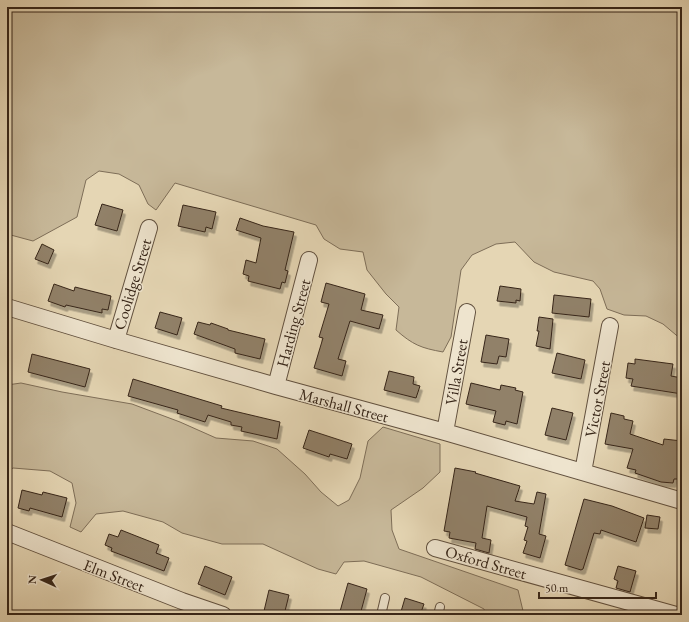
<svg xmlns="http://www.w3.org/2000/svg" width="689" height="622" font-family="'EB Garamond',serif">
	<defs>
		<filter id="shadow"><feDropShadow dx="2.5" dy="4.5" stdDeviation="0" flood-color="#0004"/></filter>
	</defs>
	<rect width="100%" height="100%" fill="#e5d6b4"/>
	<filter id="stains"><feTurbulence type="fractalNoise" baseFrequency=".005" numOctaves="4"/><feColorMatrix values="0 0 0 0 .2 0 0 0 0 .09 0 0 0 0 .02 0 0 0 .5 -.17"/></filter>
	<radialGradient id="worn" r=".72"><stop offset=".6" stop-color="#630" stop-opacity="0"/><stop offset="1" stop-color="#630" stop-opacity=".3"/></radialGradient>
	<path fill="#c7b899" stroke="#7e6e58" d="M 7,7 L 682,7 L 682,286 L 681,289 L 682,297 L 682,340 L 663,324 L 646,316 L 624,315 L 607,309 L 600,289 L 593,281 L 554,272 L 534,262 L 515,242 L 496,244 L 472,255 L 461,270 L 451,337 L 443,352 C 421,348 413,345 396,330 L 399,307 L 386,294 L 367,270 L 363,252 L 340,249 L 324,239 L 316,225 L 175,183 L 156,210 L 148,204 L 139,185 L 119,174 L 99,171 L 86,180 L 77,217 L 33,241 L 7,234 Z
		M 21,383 L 62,392 L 132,404 L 180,422 L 216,438 L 253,441 L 277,449 L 305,474 L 321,492 L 338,506 L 349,500 L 360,478 L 368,441 L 383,427 L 440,444 L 440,472 L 423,488 L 391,510 L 392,530 L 399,549 L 518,590 L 524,615 L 486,615 L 484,609 L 421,577 L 364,561 L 344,562 L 336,574 L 318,569 L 263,544 L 222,544 L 182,533 L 163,522 L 123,511 L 96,514 L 81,532 L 70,527 L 76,503 L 72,483 L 50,471 L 13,468 L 7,472 L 7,385 Z"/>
	<path fill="#918169" stroke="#362518" filter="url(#shadow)" d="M 102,204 L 123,210 L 117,231 L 95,225 Z
		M 183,205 L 216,212 L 212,229 L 206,227 L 205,232 L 178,226 Z
		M 240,218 L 263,226 L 294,232 L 285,270 L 288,271 L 285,283 L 282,282 L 280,289 L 248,281 L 249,276 L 243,274 L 246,260 L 256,263 L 261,238 L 236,230 Z
		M 42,244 L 54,250 L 48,264 L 35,259 Z
		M 326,283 L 365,294 L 361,310 L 383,315 L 379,329 L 350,321 L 338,359 L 346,361 L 342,376 L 314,368 L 323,338 L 319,337 L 329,304 L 321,302 Z
		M 54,284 L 74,291 L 75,287 L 111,296 L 108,310 L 102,309 L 102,313 L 66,305 L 65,307 L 48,301 Z
		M 500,286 L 521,289 L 520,301 L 516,300 L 516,303 L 497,301 Z
		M 554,295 L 591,299 L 589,317 L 552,313 Z
		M 160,312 L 182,318 L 177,335 L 155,328 Z
		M 539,317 L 553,319 L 550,349 L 536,346 L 539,331 L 537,331 Z
		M 198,322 L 210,325 L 211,323 L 228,329 L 228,330 L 265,339 L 260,359 L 235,353 L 235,349 L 194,334 Z
		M 486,335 L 509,339 L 506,357 L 499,356 L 497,364 L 481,362 Z
		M 557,353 L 585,360 L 581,379 L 552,373 Z
		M 32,354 L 90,369 L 85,387 L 28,372 Z
		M 635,359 L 673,364 L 671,376 L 682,378 L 682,394 L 631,386 L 633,379 L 626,378 L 628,363 L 635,364 Z
		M 389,371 L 414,377 L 413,384 L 420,386 L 416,398 L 384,390 Z
		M 133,379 L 222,406 L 221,408 L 280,422 L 277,439 L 241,431 L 242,427 L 231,425 L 231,422 L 208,415 L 205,422 L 177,413 L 178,410 L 128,396 Z
		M 471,383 L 500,390 L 501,385 L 516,388 L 515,390 L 523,392 L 517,424 L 506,421 L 505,425 L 493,422 L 496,411 L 466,404 Z
		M 552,408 L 573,413 L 566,440 L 545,435 Z
		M 611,413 L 624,416 L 624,419 L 633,421 L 630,434 L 663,445 L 664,439 L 682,441 L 682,479 L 674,479 L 673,483 L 661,482 L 635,473 L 636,470 L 627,468 L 633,449 L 605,444 Z
		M 309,430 L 352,444 L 347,459 L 330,454 L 329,457 L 303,448 Z
		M 455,468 L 476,472 L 475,473 L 520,486 L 515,501 L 534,504 L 537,492 L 546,494 L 539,534 L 546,536 L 540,558 L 523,553 L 527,541 L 524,540 L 528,527 L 525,526 L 527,517 L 487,506 L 482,538 L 491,540 L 489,553 L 475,549 L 476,543 L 449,538 L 450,532 L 444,531 Z
		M 22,490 L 42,495 L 43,492 L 67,498 L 62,517 L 30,508 L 29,511 L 18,508 Z
		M 584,499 L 612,506 L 644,518 L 636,542 L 601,530 L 600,534 L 594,533 L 583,569 L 581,570 L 565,565 Z
		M 647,515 L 660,517 L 658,529 L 645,528 Z
		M 121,530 L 159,545 L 156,553 L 169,558 L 164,571 L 111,551 L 112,548 L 105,545 L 109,534 L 118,537 Z
		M 205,566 L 232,577 L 225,595 L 198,584 Z
		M 618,566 L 636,571 L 630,592 L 616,588 L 618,581 L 614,579 Z
		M 348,583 L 367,589 L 360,615 L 339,615 Z
		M 269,590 L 289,595 L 284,615 L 264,611 Z
		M 405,598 L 424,604 L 420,615 L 400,615 Z"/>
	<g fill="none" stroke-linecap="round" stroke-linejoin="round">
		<g stroke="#62513f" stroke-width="10">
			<path id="service" d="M 381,615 L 385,598
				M 438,615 L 440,607"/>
		</g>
		<g stroke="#62513f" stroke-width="18">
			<path id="minor" d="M 7,307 L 116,340 L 276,386 L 445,432 L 682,501
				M 116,340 L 149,228
				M 276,386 L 309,260
				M 445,432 L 467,312
				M 583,472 L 610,326
				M 7,532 L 182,601 L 223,615
				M 435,548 L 676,615"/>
		</g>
		<use href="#service" stroke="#eee4ce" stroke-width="8"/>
		<use href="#minor" stroke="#eee4ce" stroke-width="16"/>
	</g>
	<g text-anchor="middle" stroke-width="3" stroke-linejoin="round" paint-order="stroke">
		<g font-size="16" fill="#362518" stroke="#eee4ce">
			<text transform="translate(132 284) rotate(-73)" y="6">Coolidge Street</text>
			<text transform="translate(293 323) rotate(-75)" y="6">Harding Street</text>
			<text transform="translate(456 372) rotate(-80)" y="6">Villa Street</text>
			<text transform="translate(597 399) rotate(-79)" y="6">Victor Street</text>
			<text transform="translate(344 405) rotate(15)" y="6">Marshall Street</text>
			<text transform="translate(486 562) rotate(16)" y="6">Oxford Street</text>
			<text transform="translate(114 575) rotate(21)" y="6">Elm Street</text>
		</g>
	</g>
	<rect width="689" height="622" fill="none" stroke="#e5d6b4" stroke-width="24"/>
	<rect x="8" y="8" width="673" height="606" fill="none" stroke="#362518" stroke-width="2"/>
	<rect x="12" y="12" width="665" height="598" fill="none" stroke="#362518"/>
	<g transform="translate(42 580) rotate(273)" stroke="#eee4ce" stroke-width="3" paint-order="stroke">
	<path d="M0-3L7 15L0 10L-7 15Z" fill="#362518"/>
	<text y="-6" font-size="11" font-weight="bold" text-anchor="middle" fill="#362518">N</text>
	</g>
	<path d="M539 592v6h117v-6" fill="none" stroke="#362518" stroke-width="2"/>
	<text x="545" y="592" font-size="12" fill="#362518" stroke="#eee4ce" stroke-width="3" paint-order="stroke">50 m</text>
	<rect width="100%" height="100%" filter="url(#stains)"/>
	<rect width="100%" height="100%" fill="url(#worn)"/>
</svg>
